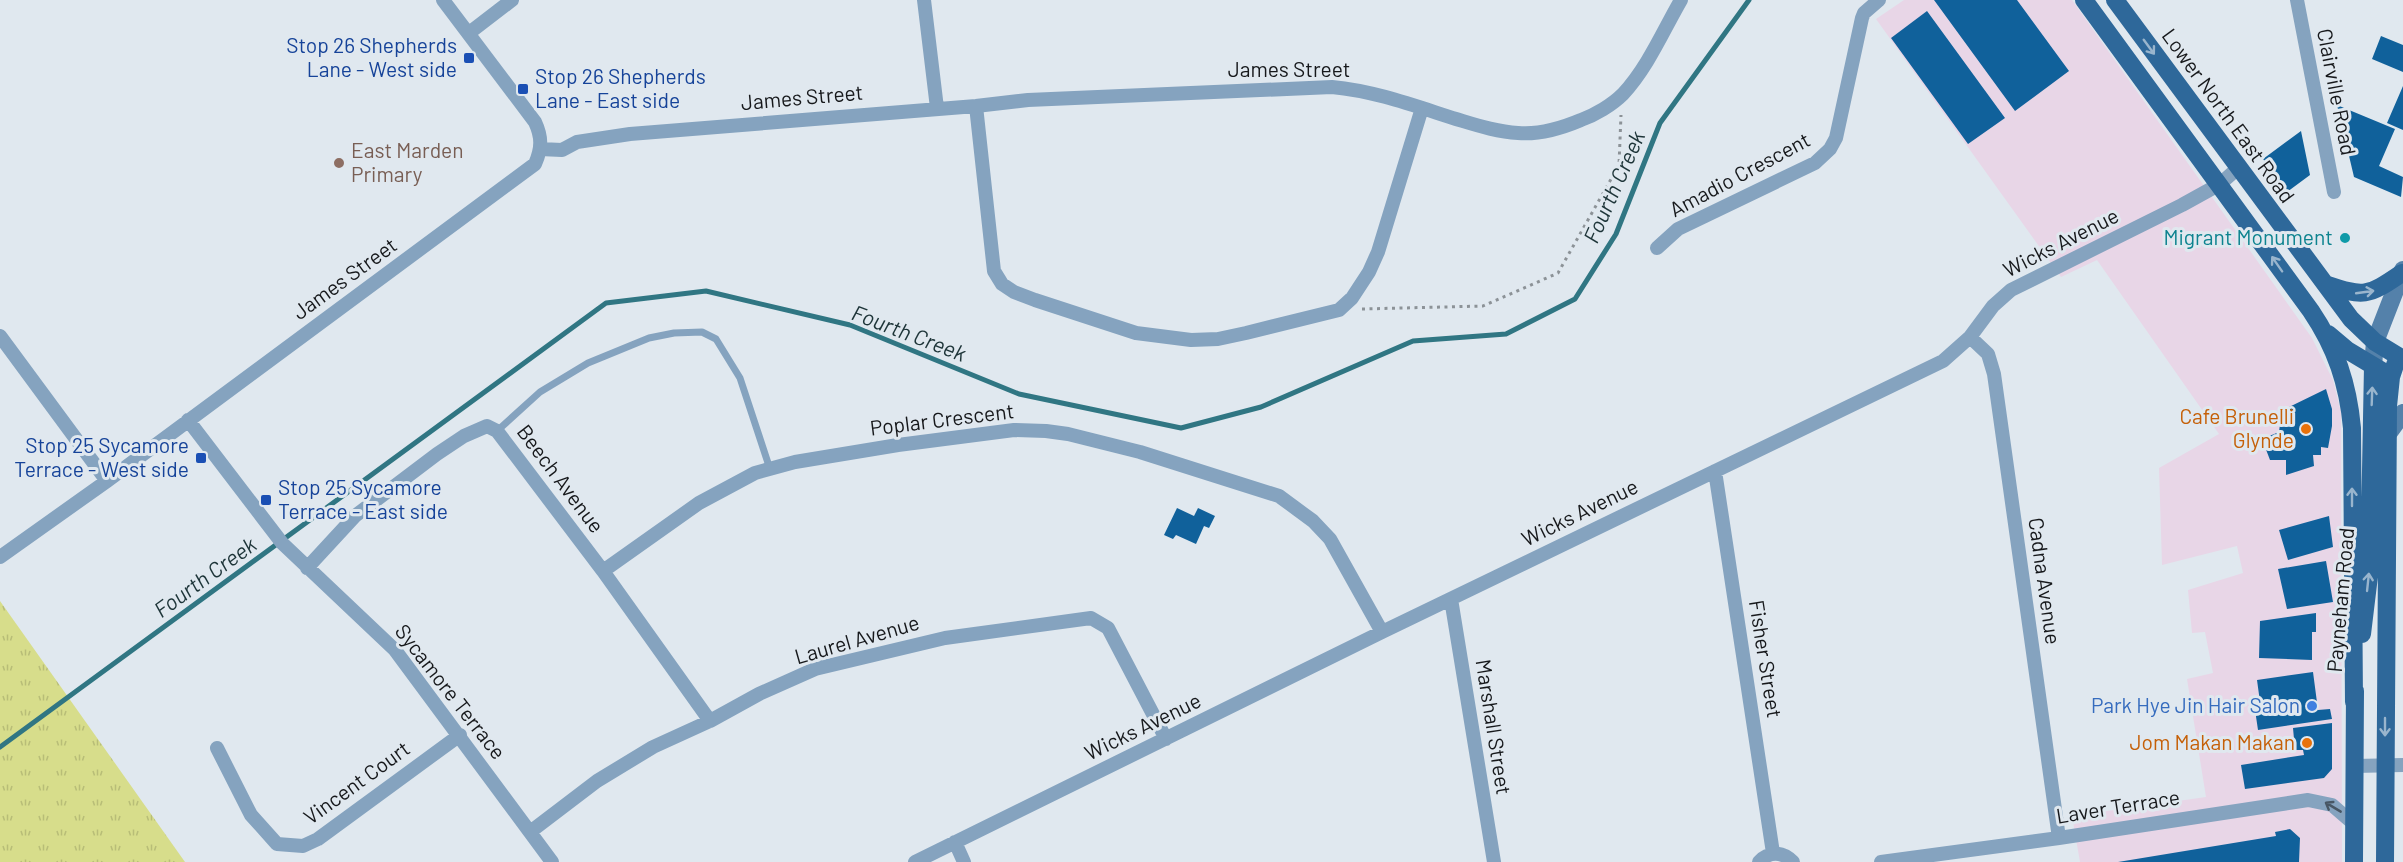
<svg xmlns="http://www.w3.org/2000/svg" width="2403" height="862" font-family="Barlow,sans-serif">
	<defs>
		<pattern id="grass-tufts" width="24" height="20" patternUnits="userSpaceOnUse" patternTransform="scale(1.5)"><rect width="24" height="20" fill="#d7dd8b"/><path d="M3 7l-1-3M5 7V3M7 7l1-3M15 17l-1-3M17 17v-4M19 17l1-3" fill="none" stroke="#b8bd77"/></pattern>
	</defs>
	<rect width="100%" height="100%" fill="#e0e8ef"/>
	<path fill="#e8d6e7" d="M 1904,0 L 2072,0 L 2312,338 L 2333,380 L 2341,412 L 2342,862 L 2080,862 L 2072,816 L 2206,797 L 2187,679 L 2213,673 L 2205,632 L 2192,633 L 2188,590 L 2243,573 L 2237,546 L 2162,565 L 2159,468 L 2219,434 L 2097,260 L 2061,277 L 1876,19 Z"/>
	<path fill="url(#grass-tufts)" d="M 0,601 L 185,862 L 0,862 Z"/>
	<g fill="none" stroke-linecap="round" stroke-linejoin="round">
		<path stroke="#307683" stroke-width="5" d="M 0,747 L 606,303 L 706,291 L 850,325 L 1019,394 L 1181,428 L 1261,407 L 1413,341 L 1506,334 L 1575,299 L 1616,234 L 1660,123 L 1749,0"/>
	</g>
	<path fill="#10619b" d="M 1934,0 L 2017,0 L 2069,71 L 2015,111 Z
		M 1927,11 L 2005,118 L 1968,144 L 1891,38 Z
		M 2381,36 L 2403,45 L 2403,72 L 2372,59 Z
		M 2403,86 L 2403,130 L 2387,123 Z
		M 2337,105 L 2395,129 L 2379,166 L 2403,177 L 2401,197 L 2354,177 Z
		M 2301,131 L 2310,175 L 2287,192 L 2263,159 Z
		M 2326,389 L 2332,409 L 2332,426 L 2328,448 L 2321,447 L 2321,455 L 2313,455 L 2314,466 L 2286,475 L 2286,460 L 2270,460 L 2262,439 L 2279,432 L 2280,424 L 2276,424 L 2273,415 Z
		M 1177,508 L 1194,516 L 1198,508 L 1215,516 L 1209,528 L 1204,526 L 1196,544 L 1176,535 L 1173,539 L 1164,535 Z
		M 2329,516 L 2333,547 L 2288,560 L 2279,530 Z
		M 2326,561 L 2333,602 L 2287,609 L 2278,569 Z
		M 2316,613 L 2316,632 L 2312,632 L 2312,660 L 2259,658 L 2260,621 Z
		M 2313,672 L 2318,710 L 2330,709 L 2332,719 L 2258,730 L 2254,703 L 2260,702 L 2257,680 Z
		M 2332,723 L 2332,769 L 2324,778 L 2245,789 L 2241,765 L 2304,755 L 2303,750 L 2295,750 L 2293,728 Z
		M 2290,829 L 2300,838 L 2299,862 L 2118,862 L 2276,836 L 2275,832 Z"/>
	<g fill="none" stroke-linecap="round" stroke-linejoin="round">
		<path stroke="#8c9297" stroke-width="3" stroke-dasharray="3 4.5" stroke-linecap="butt" d="M 1362,309 L 1483,306 L 1558,273 L 1619,165 L 1621,115"/>
		<path stroke="#85a3bf" stroke-width="7" d="M 497,431 L 540,392 L 588,363 L 649,338 L 674,333 L 702,332 L 716,339 L 740,378 L 770,469"/>
		<path stroke="#85a3bf" stroke-width="14" d="M 924,0 L 937,108
			M 2297,0 L 2334,192
			M 469,33 L 512,0
			M 976,106 L 994,271 L 1002,284 L 1014,292 L 1035,300 L 1136,333 L 1191,340 L 1218,339 L 1246,333 L 1339,310 L 1352,298 L 1369,272 L 1378,252 L 1422,108
			M 540,149 L 562,150 L 577,142 L 630,134 L 976,106 L 1028,100 L 1332,87 C 1375,91 1415,106 1456,119 C 1476,125 1497,132 1518,133 C 1540,135 1562,128 1581,120 C 1595,115 1612,105 1623,94 C 1648,67 1663,31 1681,0
			M 1657,248 L 1678,229 L 1815,163 L 1830,149 L 1836,138 L 1862,18 L 1864,13 L 1879,0
			M 0,336 L 107,481
			M 1970,337 L 1988,354 L 1994,374 L 2059,838
			M 188,420 L 282,543 L 395,650 L 552,862
			M 1715,471 L 1773,853
			M 0,557 L 107,481 L 535,164 C 542,148 542,137 535,122 L 443,0
			M 307,568 L 355,516 L 437,454 L 464,436 L 487,426 L 497,431 L 603,571 L 710,721
			M 603,571 L 699,503 L 755,473 L 795,462 L 898,445 L 1014,430 L 1046,431 L 1068,434 L 1140,452 L 1279,496 L 1313,521 L 1330,539 L 1382,632
			M 1451,599 L 1494,862
			M 217,748 L 251,815 L 277,844 L 303,846 L 318,839 L 460,735
			M 2354,766 L 2403,765
			M 530,832 L 597,781 L 653,747 L 710,721 L 759,694 L 815,669 L 945,638 L 1091,618 L 1108,628 L 1166,739
			M 955,842 L 964,862
			M 915,862 L 1382,632 L 1943,361 L 1970,337 L 1993,306 L 2011,290 L 2182,205 L 2220,184 L 2238,168
			M 1759,862 C 1769,851 1782,851 1793,862
			M 1881,862 L 2059,838 L 2308,800 L 2332,805 L 2354,824"/>
		<path stroke="#5481aa" stroke-width="18" d="M 2373,366 L 2375,342 L 2403,270
			M 2387,435 L 2403,413"/>
		<path stroke="#2e689a" stroke-width="18" d="M 2084,0 L 2311,311 C 2336,348 2348,384 2352,428 L 2354,702
			M 2115,0 L 2351,319 L 2375,342 L 2398,356 L 2391,377 L 2388,406 L 2385,862
			M 2325,284 C 2364,297 2367,297 2402,273
			M 2328,334 L 2347,350 L 2382,371
			M 2362,634 L 2369,576 L 2373,366
			M 2354,862 L 2355,691"/>
	</g>
	<defs><path id="oneway-shaft" d="M-6 0H5M1.5-3L5.5 0L1.5 3" fill="none" stroke-width="1.6" stroke-linecap="round" stroke-linejoin="round" transform="scale(1.5)"/></defs>
	<g stroke="#99b5cd">
		<use href="#oneway-shaft" transform="translate(2149 47) rotate(54)"/>
		<use href="#oneway-shaft" transform="translate(2277 264) rotate(-125)"/>
		<use href="#oneway-shaft" transform="translate(2365 292) rotate(-8)"/>
		<use href="#oneway-shaft" transform="translate(2372 396) rotate(-88)"/>
		<use href="#oneway-shaft" transform="translate(2352 497) rotate(-90)"/>
		<use href="#oneway-shaft" transform="translate(2368 582) rotate(-84)"/>
		<use href="#oneway-shaft" transform="translate(2385 727) rotate(90)"/>
	</g>
	<use stroke="#485765" href="#oneway-shaft" transform="translate(2333 807) rotate(-149)"/>
	<g fill="#1a4fb4" stroke="#e0e8ef" stroke-width="2">
		<rect x="463" y="52" width="12" height="12" rx="3"/>
		<rect x="517" y="83" width="12" height="12" rx="3"/>
		<rect x="195" y="452" width="12" height="12" rx="3"/>
		<rect x="260" y="494" width="12" height="12" rx="3"/>
	</g>
	<circle fill="#8d6e63" stroke="#e0e8ef" stroke-width="2" cx="339" cy="163" r="6"/>
	<circle fill="#0f9aa8" stroke="#e0e8ef" stroke-width="2" cx="2345" cy="238" r="6"/>
	<g fill="#e8710a" stroke="#e0e8ef" stroke-width="2">
		<circle cx="2306" cy="429" r="6"/>
		<circle cx="2307" cy="743" r="6"/>
	</g>
	<circle fill="#3f7fe0" stroke="#e0e8ef" stroke-width="2" cx="2312" cy="706" r="6"/>
	<g text-anchor="middle" stroke-width="6" stroke-linejoin="round" paint-order="stroke">
		<g font-size="21" fill="#164399" stroke="#e0e8ef" text-anchor="end">
			<text x="457" y="53">Stop 26 Shepherds<tspan x="457" dy="24">Lane - West side</tspan></text>
			<text x="535" y="84" text-anchor="start">Stop 26 Shepherds<tspan x="535" dy="24">Lane - East side</tspan></text>
			<text x="189" y="453">Stop 25 Sycamore<tspan x="189" dy="24">Terrace - West side</tspan></text>
			<text x="278" y="495" text-anchor="start">Stop 25 Sycamore<tspan x="278" dy="24">Terrace - East side</tspan></text>
		</g>
		<g font-size="21" fill="#16181b" stroke="#e0e8ef">
			<text x="1289" y="77">James Street</text>
			<text transform="translate(2336 92) rotate(79)" y="7">Clairville Road</text>
			<text transform="translate(802 98) rotate(-5)" y="7">James Street</text>
			<text transform="translate(2228 116) rotate(54)" y="7">Lower North East Road</text>
			<text transform="translate(1740 175) rotate(-28)" y="7">Amadio Crescent</text>
			<text transform="translate(2061 243) rotate(-27)" y="7">Wicks Avenue</text>
			<text transform="translate(345 279) rotate(-36)" y="7">James Street</text>
			<text transform="translate(942 420) rotate(-7)" y="7">Poplar Crescent</text>
			<text transform="translate(560 479) rotate(53)" y="7">Beech Avenue</text>
			<text transform="translate(1580 513) rotate(-26)" y="7">Wicks Avenue</text>
			<text transform="translate(2044 581) rotate(82)" y="7">Cadna Avenue</text>
			<text transform="translate(2341 600) rotate(-85)" y="7">Payneham Road</text>
			<text transform="translate(857 640) rotate(-16)" y="7">Laurel Avenue</text>
			<text transform="translate(1765 659) rotate(81)" y="7">Fisher Street</text>
			<text transform="translate(450 692) rotate(52)" y="7">Sycamore Terrace</text>
			<text transform="translate(1143 727) rotate(-26)" y="7">Wicks Avenue</text>
			<text transform="translate(1493 727) rotate(81)" y="7">Marshall Street</text>
			<text transform="translate(357 783) rotate(-36)" y="7">Vincent Court</text>
			<text transform="translate(2118 807) rotate(-9)" y="7">Laver Terrace</text>
		</g>
		<g font-size="21" fill="#785e54" stroke="#e0e8ef" text-anchor="start">
			<text x="351" y="158">East Marden<tspan x="351" dy="24">Primary</tspan></text>
		</g>
		<g font-size="21" fill="#0d838f" stroke="#e0e8ef" text-anchor="end">
			<text x="2333" y="245">Migrant Monument</text>
		</g>
		<g font-size="21" fill="#c56008" stroke="#e0e8ef" text-anchor="end">
			<text x="2294" y="424">Cafe Brunelli<tspan x="2294" dy="24">Glynde</tspan></text>
			<text x="2295" y="750">Jom Makan Makan</text>
		</g>
		<g font-size="21" fill="#366cbe" stroke="#e0e8ef" text-anchor="end">
			<text x="2300" y="713">Park Hye Jin Hair Salon</text>
		</g>
		<g font-size="22" font-style="italic" fill="#1d3438" stroke="#e0e8ef">
			<text transform="translate(1614 187) rotate(-66)" y="8">Fourth Creek</text>
			<text transform="translate(909 333) rotate(21)" y="8">Fourth Creek</text>
			<text transform="translate(205 577) rotate(-36)" y="8">Fourth Creek</text>
		</g>
	</g>
</svg>
